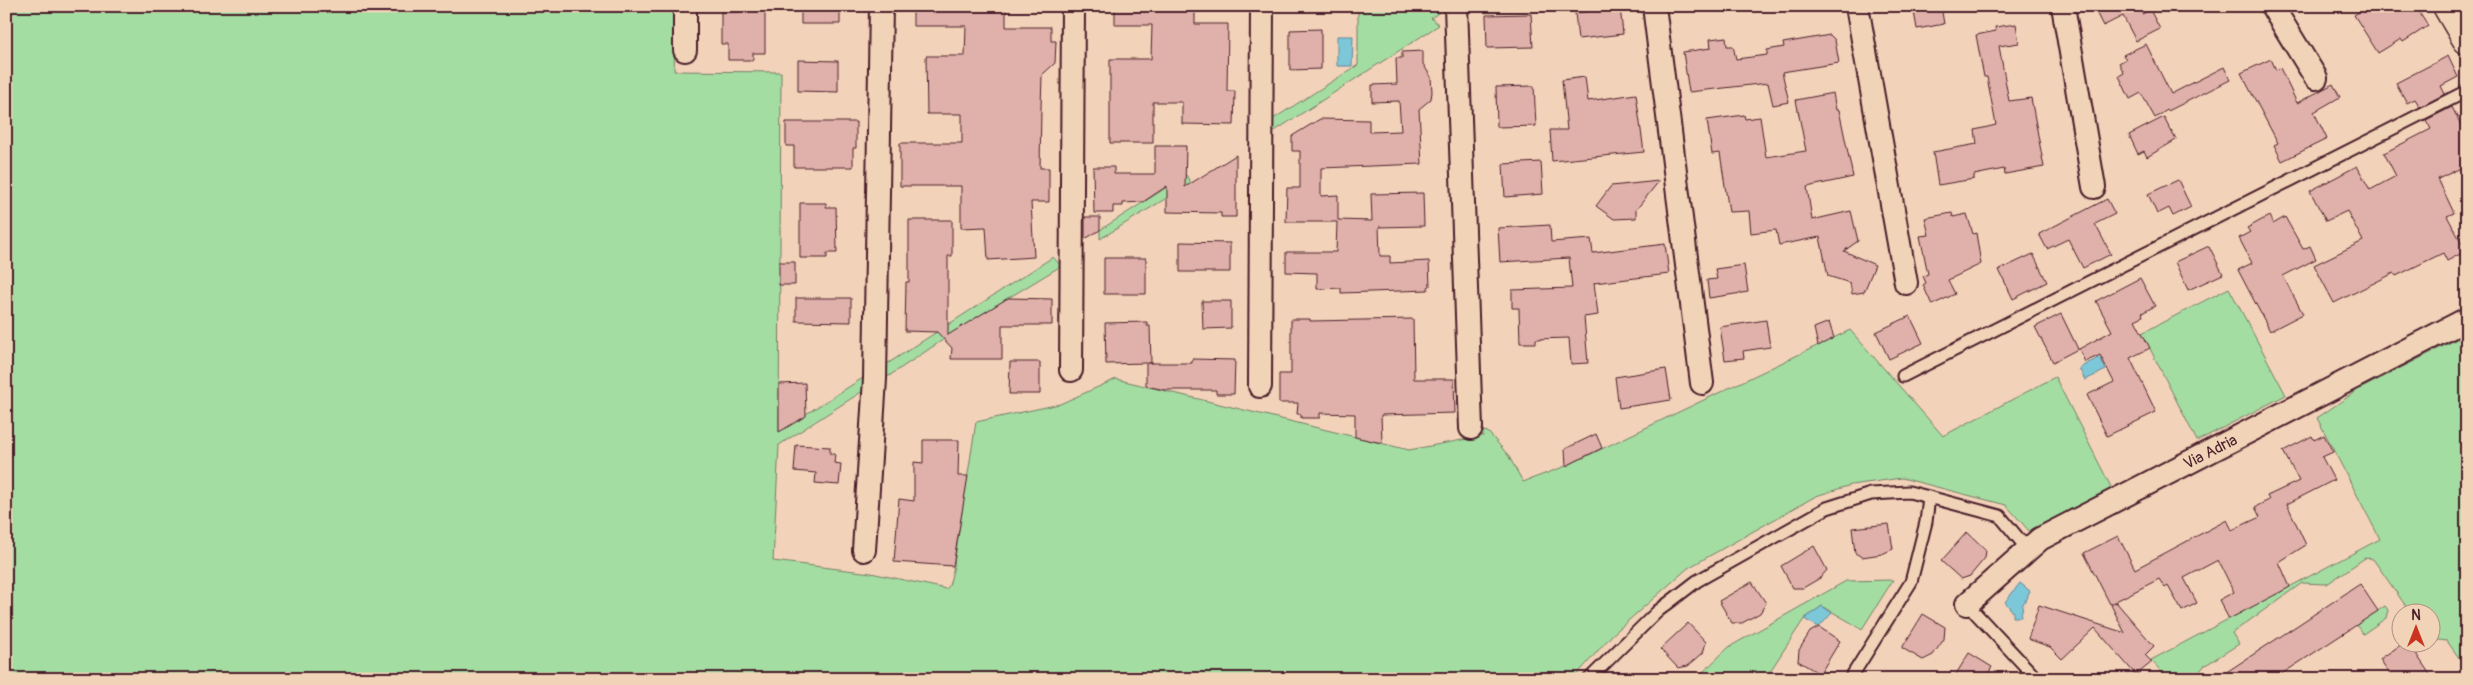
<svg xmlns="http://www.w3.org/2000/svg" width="2473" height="685" font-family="Pangolin,sans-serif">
	<rect width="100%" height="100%" fill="#f2d2b9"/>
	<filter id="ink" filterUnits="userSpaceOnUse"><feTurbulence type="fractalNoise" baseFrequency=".02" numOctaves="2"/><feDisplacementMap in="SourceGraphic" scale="10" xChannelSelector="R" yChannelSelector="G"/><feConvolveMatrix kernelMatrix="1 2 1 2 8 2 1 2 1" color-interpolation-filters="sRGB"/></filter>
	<g filter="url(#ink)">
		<path fill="#a3dda2" stroke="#767e66" d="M 6,6 L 537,6 L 676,10 L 674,71 L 781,72 L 779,431 L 866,376 L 866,389 L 779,445 L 773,561 L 871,573 L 946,589 L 949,586 L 953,570 L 976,422 L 1060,404 L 1116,379 L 1409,450 L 1483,436 L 1483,431 L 1488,432 L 1508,455 L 1523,482 L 1566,466 L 1850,330 L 1943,436 L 2055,377 L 2111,487 L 2102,499 L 2030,532 L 2006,505 L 1902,478 L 1851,485 L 1816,496 L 1688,568 L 1612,635 L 1573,679 L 6,679 Z
			M 1358,6 L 1444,6 L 1444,9 L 1431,18 L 1439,25 L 1273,132 L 1273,119 L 1358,65 Z
			M 1186,175 L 1191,183 L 1100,239 L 1100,230 Z
			M 1053,257 L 1061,266 L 977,317 L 886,378 L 887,364 Z
			M 2229,288 L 2286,395 L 2197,441 L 2142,333 Z
			M 2467,334 L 2467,669 L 2447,641 L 2431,639 L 2430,612 L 2410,612 L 2373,559 L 2365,558 L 2327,584 L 2302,583 L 2232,633 L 2239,644 L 2204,666 L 2200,671 L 2197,679 L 2168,679 L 2151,660 L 2380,539 L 2317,418 L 2358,390 Z
			M 1893,580 L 1862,629 L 1822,606 L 1804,619 L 1765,679 L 1714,679 L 1703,672 L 1729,647 L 1846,581 Z
			M 2385,606 L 2388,610 L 2386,618 L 2363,634 L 2356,625 Z"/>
		<path fill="#7bc8d9" stroke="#678493" d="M 1337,36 L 1353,36 L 1352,66 L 1337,66 Z
			M 2100,357 L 2106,370 L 2085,380 L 2079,368 Z
			M 2020,583 L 2030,591 L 2023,604 L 2021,617 L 2013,617 L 2013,612 L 2005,602 Z
			M 1822,606 L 1832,613 L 1819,627 L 1804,619 Z"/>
		<path fill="#e0b1aa" stroke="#4a1f2b" d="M 801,6 L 840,6 L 840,24 L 801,24 Z
			M 913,6 L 1006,6 L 1006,27 L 1051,27 L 1051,41 L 1056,41 L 1055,63 L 1042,75 L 1041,108 L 1040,168 L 1049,168 L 1049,202 L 1031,202 L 1034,257 L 988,260 L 986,227 L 961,228 L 961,186 L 900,186 L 900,143 L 962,143 L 962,114 L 927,114 L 926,56 L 965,56 L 966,26 L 913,26 Z
			M 1115,6 L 1195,6 L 1195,24 L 1228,24 L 1227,91 L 1235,91 L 1234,125 L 1182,124 L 1182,102 L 1153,102 L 1153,143 L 1110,143 L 1110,59 L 1151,59 L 1152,25 L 1115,25 Z
			M 1913,6 L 1941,6 L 1944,24 L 1917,29 Z
			M 2093,6 L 2141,6 L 2138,8 L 2142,14 L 2150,10 L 2160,29 L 2136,41 L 2123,16 L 2103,26 Z
			M 2369,6 L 2415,6 L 2428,26 L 2403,42 L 2401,39 L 2378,53 L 2354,15 Z
			M 1620,7 L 1623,34 L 1578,39 L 1575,13 Z
			M 740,8 L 765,8 L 765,53 L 753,53 L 753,60 L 728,60 L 728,44 L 721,44 L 721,12 L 740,12 Z
			M 1531,14 L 1533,47 L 1487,48 L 1486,15 Z
			M 2016,24 L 2019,43 L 1999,46 L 2009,101 L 2031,98 L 2044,167 L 2005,174 L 2004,169 L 1974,175 L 1974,179 L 1938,185 L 1933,152 L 1977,144 L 1975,130 L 1996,125 L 1987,77 L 1984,77 L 1976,35 L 1996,31 L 1995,27 Z
			M 1321,29 L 1321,69 L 1290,70 L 1290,30 Z
			M 1830,35 L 1835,40 L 1839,63 L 1782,72 L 1789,102 L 1773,105 L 1768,83 L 1689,92 L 1683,52 L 1711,48 L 1710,39 L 1726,37 L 1727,46 L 1733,46 L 1736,59 L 1767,55 L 1767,50 L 1784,47 L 1783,43 Z
			M 2146,44 L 2171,94 L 2224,67 L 2230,80 L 2168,111 L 2167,110 L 2155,118 L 2141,93 L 2130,99 L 2119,76 L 2124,73 L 2119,63 L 2126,59 L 2123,55 Z
			M 1423,51 L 1423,64 L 1431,77 L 1432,92 L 1431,99 L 1419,109 L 1422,164 L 1321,168 L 1321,196 L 1338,195 L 1338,220 L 1372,221 L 1371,194 L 1423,193 L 1424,226 L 1379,227 L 1380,256 L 1390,256 L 1390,263 L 1429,261 L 1430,286 L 1428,287 L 1428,290 L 1341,293 L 1341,288 L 1317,289 L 1317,273 L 1286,272 L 1286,252 L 1336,252 L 1337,222 L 1286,222 L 1287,188 L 1300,188 L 1300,151 L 1292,151 L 1292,136 L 1320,119 L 1369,120 L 1369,132 L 1401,131 L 1399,101 L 1372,102 L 1372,85 L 1397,84 L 1396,58 L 1402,58 L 1402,52 Z
			M 2448,56 L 2458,77 L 2441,86 L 2445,94 L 2420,107 L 2415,99 L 2407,103 L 2396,83 Z
			M 2271,59 L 2276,70 L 2280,68 L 2297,103 L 2333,84 L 2340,97 L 2314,112 L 2327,139 L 2282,161 L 2274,145 L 2278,143 L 2241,73 Z
			M 798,60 L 838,61 L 838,92 L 798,91 Z
			M 1585,77 L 1588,101 L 1636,94 L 1644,152 L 1552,161 L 1550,130 L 1567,130 L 1562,80 Z
			M 1534,86 L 1536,126 L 1497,127 L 1496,87 Z
			M 1833,93 L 1836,110 L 1839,110 L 1853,177 L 1807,187 L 1812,220 L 1851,211 L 1858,241 L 1844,251 L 1875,265 L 1864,292 L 1852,294 L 1850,283 L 1828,276 L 1820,237 L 1779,245 L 1776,230 L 1751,233 L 1749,211 L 1729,212 L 1720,153 L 1712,154 L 1707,120 L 1744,115 L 1745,119 L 1760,117 L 1766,157 L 1806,151 L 1796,100 Z
			M 2452,107 L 2467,137 L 2467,165 L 2438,179 L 2454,213 L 2447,216 L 2466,251 L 2447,261 L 2443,253 L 2396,276 L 2394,273 L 2334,303 L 2314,265 L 2363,241 L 2347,211 L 2326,221 L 2310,191 L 2357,166 L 2370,190 L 2396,176 L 2384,153 L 2431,129 L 2426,120 Z
			M 2164,117 L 2176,140 L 2147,157 L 2144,151 L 2138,154 L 2129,135 Z
			M 786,122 L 856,122 L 856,148 L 853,148 L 853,167 L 794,167 L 794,146 L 786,146 Z
			M 1155,146 L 1186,146 L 1185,187 L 1236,155 L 1236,217 L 1221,217 L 1221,213 L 1167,212 L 1167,186 L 1143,202 L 1123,203 L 1123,206 L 1113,206 L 1113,213 L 1094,213 L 1093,167 L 1114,167 L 1114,174 L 1155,174 Z
			M 1541,162 L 1543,194 L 1505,197 L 1503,164 Z
			M 2178,180 L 2191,207 L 2173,216 L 2169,208 L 2157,214 L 2148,194 Z
			M 1659,181 L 1636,210 L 1636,218 L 1614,219 L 1596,206 L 1611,186 Z
			M 2107,199 L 2115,214 L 2095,224 L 2111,254 L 2083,268 L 2068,239 L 2047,249 L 2039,234 Z
			M 800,203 L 826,203 L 826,207 L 836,207 L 837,253 L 827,253 L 827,258 L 800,258 Z
			M 1952,213 L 1953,217 L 1967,214 L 1973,234 L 1976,233 L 1981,264 L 1948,280 L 1955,294 L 1932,305 L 1923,285 L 1926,283 L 1923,276 L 1928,274 L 1920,236 L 1929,235 L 1925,218 Z
			M 2269,216 L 2273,224 L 2285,217 L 2303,249 L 2310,246 L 2316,259 L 2283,276 L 2303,314 L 2270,331 L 2238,270 L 2252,263 L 2239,238 L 2250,232 L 2247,228 Z
			M 1085,217 L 1100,217 L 1100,230 L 1085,239 Z
			M 909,220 L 952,220 L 952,256 L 948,256 L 948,335 L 1008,298 L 1052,299 L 1052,325 L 1002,325 L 1002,359 L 951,359 L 952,348 L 937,332 L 905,331 L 906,282 L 909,282 Z
			M 1550,225 L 1551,242 L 1591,239 L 1593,253 L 1665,244 L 1669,274 L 1594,283 L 1598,315 L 1584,317 L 1588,363 L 1571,364 L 1569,338 L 1536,339 L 1536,343 L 1520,343 L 1519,308 L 1512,308 L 1512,290 L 1572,288 L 1569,258 L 1500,262 L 1498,228 Z
			M 1180,242 L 1230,243 L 1230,272 L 1180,272 Z
			M 2209,246 L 2223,274 L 2188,290 L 2175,262 Z
			M 2033,254 L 2047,282 L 2013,299 L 1999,270 Z
			M 1104,258 L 1146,258 L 1146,294 L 1104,294 Z
			M 779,262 L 795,262 L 795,285 L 779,285 Z
			M 1744,265 L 1748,292 L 1709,298 L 1707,280 L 1717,279 L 1715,269 Z
			M 2140,278 L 2155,306 L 2142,313 L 2143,316 L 2135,320 L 2150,348 L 2130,358 L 2156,412 L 2107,436 L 2087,395 L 2114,382 L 2100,355 L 2085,362 L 2079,349 L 2112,331 L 2096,301 Z
			M 796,298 L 851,298 L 851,322 L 796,321 Z
			M 1202,301 L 1231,301 L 1231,328 L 1203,329 Z
			M 2061,314 L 2078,349 L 2053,362 L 2035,327 Z
			M 1910,316 L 1923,343 L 1889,359 L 1876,332 Z
			M 1291,319 L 1310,319 L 1310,321 L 1413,319 L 1414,379 L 1454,379 L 1455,413 L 1381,415 L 1382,443 L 1355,437 L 1355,414 L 1320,413 L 1320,418 L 1301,418 L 1301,414 L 1297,414 L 1298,403 L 1279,403 L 1279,374 L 1291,374 Z
			M 1766,320 L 1770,347 L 1743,351 L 1744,358 L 1725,360 L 1720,327 Z
			M 1147,322 L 1147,326 L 1150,326 L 1151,363 L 1147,363 L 1192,363 L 1192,359 L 1235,360 L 1234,394 L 1216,394 L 1216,390 L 1165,390 L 1146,386 L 1146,363 L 1106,364 L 1105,323 Z
			M 1829,322 L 1834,338 L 1818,346 L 1814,328 Z
			M 1010,362 L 1040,362 L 1040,394 L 1009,394 Z
			M 1666,369 L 1671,400 L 1619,408 L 1615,377 Z
			M 805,383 L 806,416 L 779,432 L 779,384 Z
			M 1596,434 L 1602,448 L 1566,466 L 1565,449 Z
			M 2324,435 L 2333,452 L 2322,457 L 2334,480 L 2287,504 L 2306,545 L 2279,562 L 2290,587 L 2229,619 L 2219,600 L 2234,592 L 2218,560 L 2184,578 L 2197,603 L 2182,611 L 2168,586 L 2165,588 L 2159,579 L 2110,604 L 2084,553 L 2118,536 L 2135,569 L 2227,520 L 2232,530 L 2260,517 L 2255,507 L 2269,500 L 2267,496 L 2299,481 L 2283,451 L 2312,436 L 2314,440 Z
			M 923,440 L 959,440 L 958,476 L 968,476 L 953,566 L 894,562 L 899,499 L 914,501 L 914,462 L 923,463 Z
			M 796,445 L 830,447 L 830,454 L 835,454 L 834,463 L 841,464 L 839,485 L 815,483 L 816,473 L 794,471 Z
			M 1889,524 L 1893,549 L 1882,554 L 1862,557 L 1855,553 L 1852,528 Z
			M 1967,532 L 1986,550 L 1985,558 L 1970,576 L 1961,579 L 1941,561 Z
			M 1814,546 L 1827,570 L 1820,578 L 1803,588 L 1793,588 L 1781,566 Z
			M 1752,582 L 1766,603 L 1760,613 L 1742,623 L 1732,623 L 1719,601 Z
			M 2360,584 L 2378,611 L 2274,679 L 2216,679 Z
			M 2116,602 L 2154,646 L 2145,655 L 2152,662 L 2136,675 L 2095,628 L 2062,659 L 2050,647 L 2028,639 L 2039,605 L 2125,633 L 2111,605 Z
			M 1923,614 L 1945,627 L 1944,639 L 1933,655 L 1923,660 L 1902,648 Z
			M 1688,623 L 1706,642 L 1703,653 L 1688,666 L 1678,668 L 1660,649 Z
			M 1819,627 L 1840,641 L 1820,674 L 1798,661 L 1799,650 L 1810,632 Z
			M 2405,642 L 2408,642 L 2433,679 L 2393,679 L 2380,659 Z
			M 1969,653 L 1992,667 L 1985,679 L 1953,679 Z"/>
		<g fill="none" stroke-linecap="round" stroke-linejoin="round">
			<g stroke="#4a1f2b" stroke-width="15">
				<path id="service" d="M 1903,376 L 2467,91
					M 1967,604 L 2037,679
					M 1589,679 L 1658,611 L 1697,581 L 1827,508 L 1871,494 L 1909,492 L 1929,497 L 2000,516 L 2028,550
					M 1850,679 L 1911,582 L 1926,522 L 1929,497"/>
			</g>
			<g stroke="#4a1f2b" stroke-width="26">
				<path id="minor" d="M 1456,6 L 1471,428
					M 1654,6 L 1702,383
					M 1857,6 L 1906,283
					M 2063,6 L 2094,187
					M 2272,6 L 2316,78
					M 685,50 L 685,6
					M 1071,370 L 1073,6
					M 1260,386 L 1262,6
					M 864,550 L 875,379 L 881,6
					M 1967,604 L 2040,539 L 2467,319"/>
			</g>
			<g stroke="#4a1f2b" stroke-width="31">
				<path id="tertiary" d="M 2447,6 L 2467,40"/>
			</g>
			<use href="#service" stroke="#f1d4b7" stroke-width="11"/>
			<use href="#minor" stroke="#f1d4b7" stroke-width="22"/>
			<use href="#tertiary" stroke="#f1d4b7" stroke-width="28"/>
		</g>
	</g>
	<g text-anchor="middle" stroke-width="4.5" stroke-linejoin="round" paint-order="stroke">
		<g font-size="16" fill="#4a1f2b" stroke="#f1d4b7">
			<text transform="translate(2210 451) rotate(-27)" y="6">Via Adria</text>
		</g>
	</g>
	<rect width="2473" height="685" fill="none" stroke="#f1d4b7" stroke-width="25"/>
	<rect x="12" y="12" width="2448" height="660" fill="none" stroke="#4a1f2b" stroke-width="2" filter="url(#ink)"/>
	<g transform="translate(2416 628)"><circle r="24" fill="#f1d4b7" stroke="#ae8c7f"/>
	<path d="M0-4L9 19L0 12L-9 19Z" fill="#c8321e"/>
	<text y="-8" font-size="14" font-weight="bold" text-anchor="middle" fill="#4a1f2b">N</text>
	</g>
</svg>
